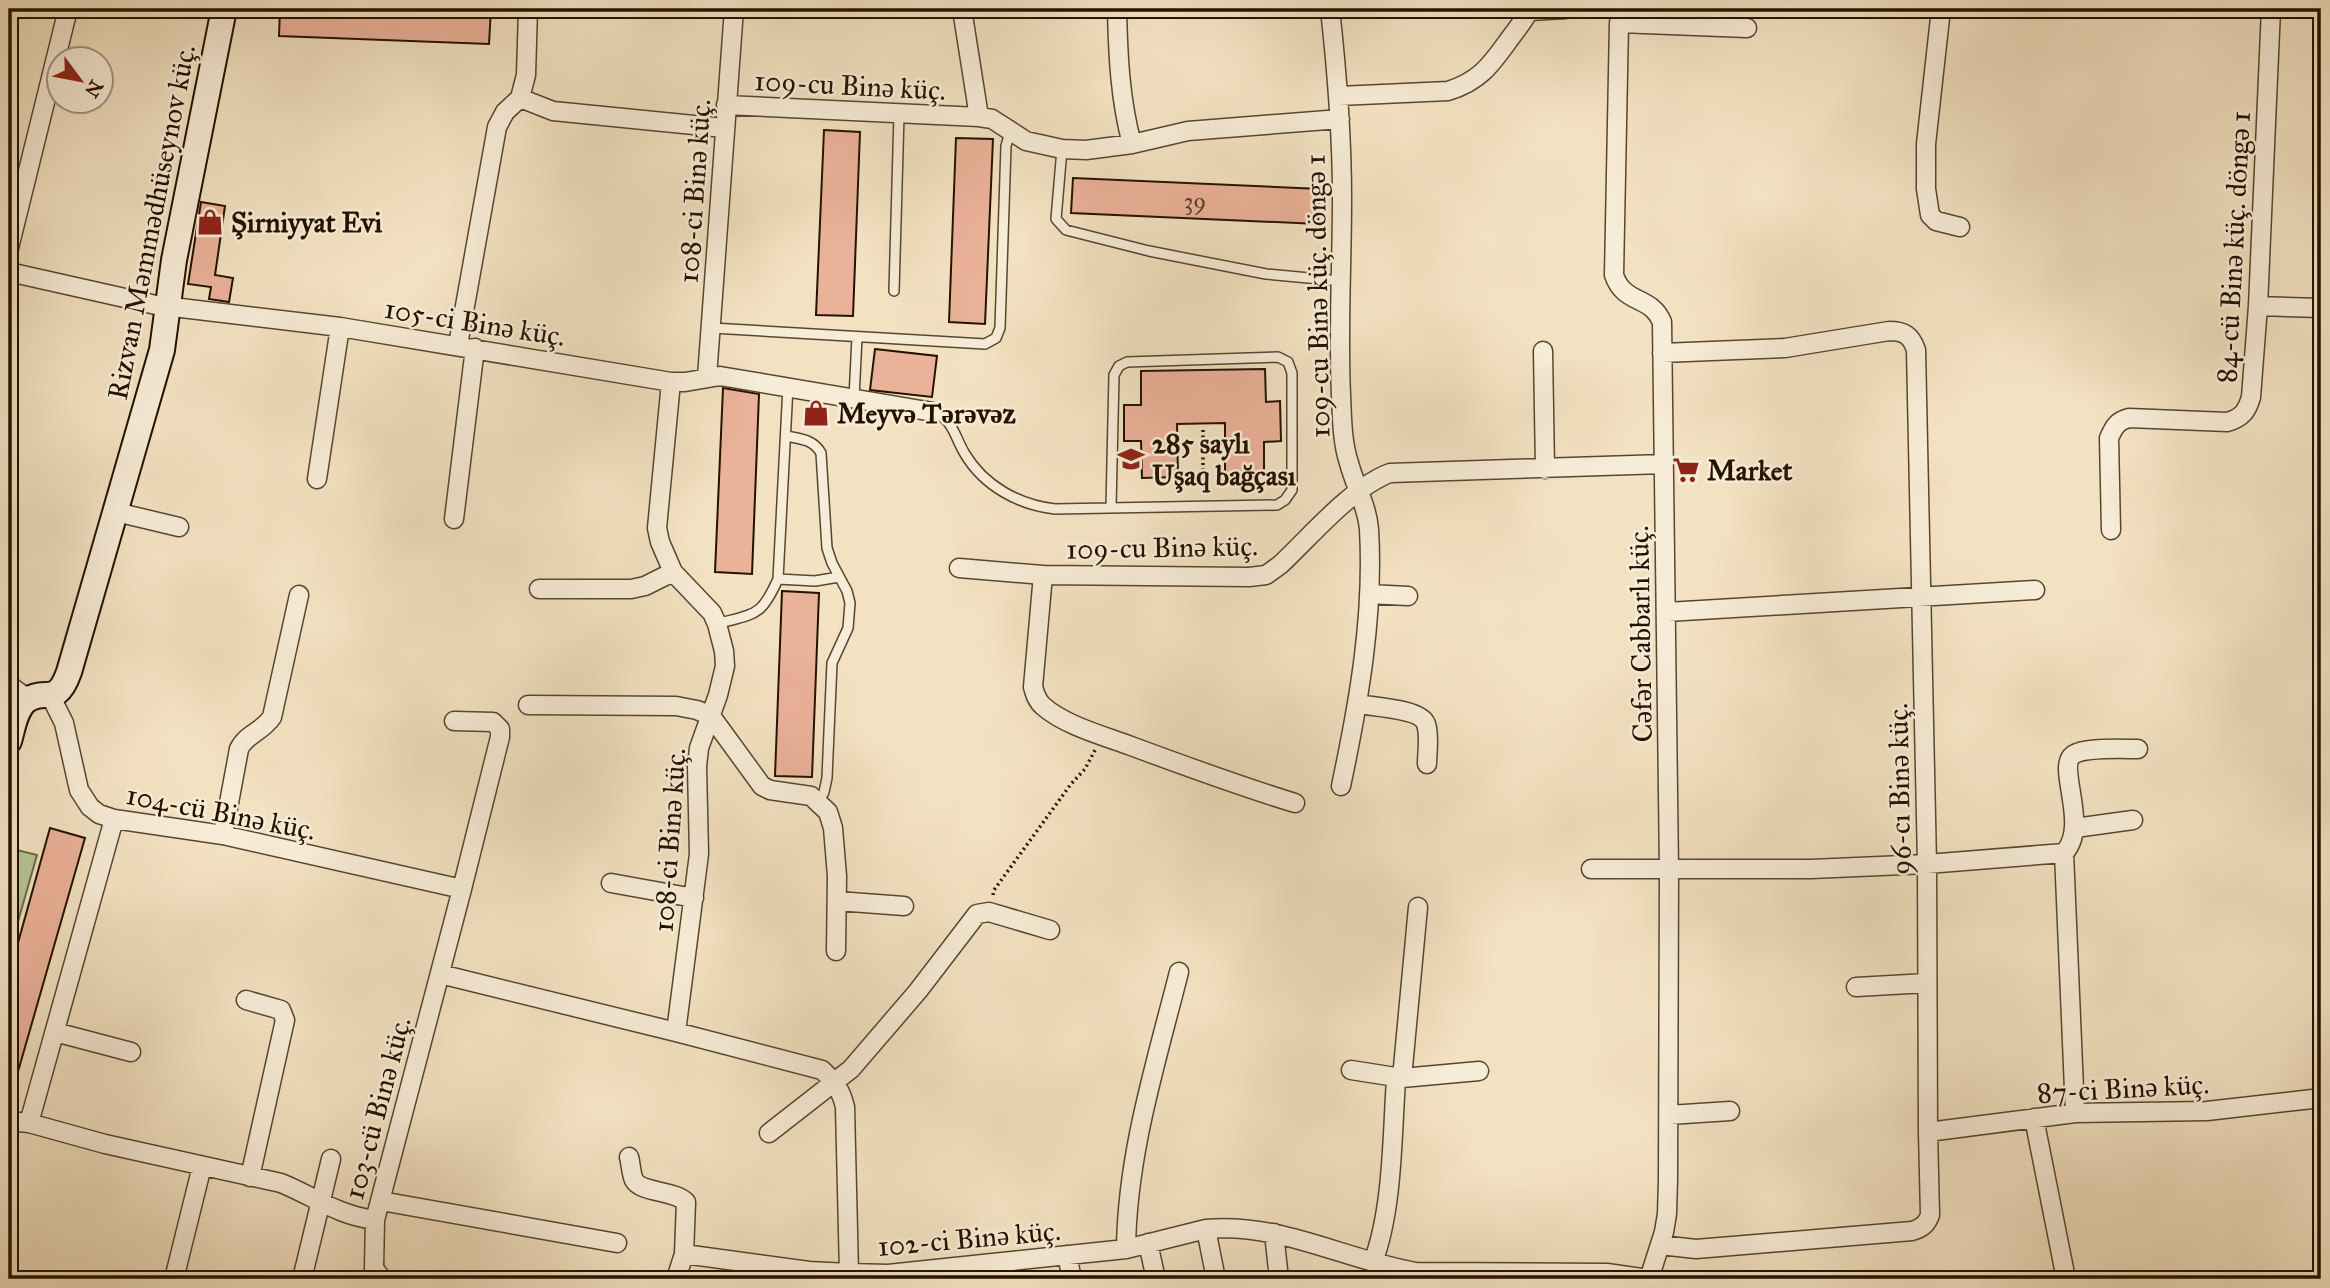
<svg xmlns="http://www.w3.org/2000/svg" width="2330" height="1288" font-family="'IM FELL Great Primer',serif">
	<rect width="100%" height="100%" fill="#f3e2c2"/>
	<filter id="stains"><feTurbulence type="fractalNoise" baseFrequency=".00286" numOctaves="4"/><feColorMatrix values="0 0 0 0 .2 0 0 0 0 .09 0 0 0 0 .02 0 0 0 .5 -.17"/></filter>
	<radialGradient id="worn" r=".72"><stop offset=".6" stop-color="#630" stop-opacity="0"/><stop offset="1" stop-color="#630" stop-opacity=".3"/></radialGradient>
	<path fill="#b8c495" stroke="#6e6b4a" stroke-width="2" d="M 9,848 L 37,855 L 9,953 Z"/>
	<path fill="#ebb29a" stroke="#231200" stroke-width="2" d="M 280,9 L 491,9 L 489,44 L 279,36 Z
		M 824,130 L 860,132 L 853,316 L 816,315 Z
		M 956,138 L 993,139 L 985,324 L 949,322 Z
		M 1073,178 L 1320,189 L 1318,224 L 1071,213 Z
		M 201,202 L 225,206 L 215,275 L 233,278 L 229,302 L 209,299 L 211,287 L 188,284 Z
		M 875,349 L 937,356 L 932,397 L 870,390 Z
		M 1265,369 L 1266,402 L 1280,401 L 1281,441 L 1264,442 L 1264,475 L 1225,475 L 1225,423 L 1177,424 L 1178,477 L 1142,478 L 1141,441 L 1124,441 L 1124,405 L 1141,405 L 1141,371 Z
		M 723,388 L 759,394 L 752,574 L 715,572 Z
		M 782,591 L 819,593 L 812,777 L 775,776 Z
		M 50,828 L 85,838 L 13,1089 L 9,1089 L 9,975 Z"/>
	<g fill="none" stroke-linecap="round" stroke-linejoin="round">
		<g stroke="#574630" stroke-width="12">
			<path id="lane" d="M 1062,149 L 1056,219 L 1066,230 L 1149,251 L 1266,274 L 1341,281
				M 894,291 L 899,115
				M 712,328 L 985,344 L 996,338 L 1000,328 L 1006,146 L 1010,132
				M 854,398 L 857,337
				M 933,412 C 954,420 954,436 965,454 C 984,486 1019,505 1055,509 L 1277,505 L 1285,500 L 1292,490 L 1292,373 L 1288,362 L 1278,357 L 1127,362 L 1119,366 L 1114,375 L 1111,507
				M 786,436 C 800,439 813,439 821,453 L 827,548 L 832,563 L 847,591 L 850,603 L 848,628 L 832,663 L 827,778 L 824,792 L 819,801
				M 778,579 L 815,581 L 839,577
				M 717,624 C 756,613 761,617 778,579 L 788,386"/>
		</g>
		<g stroke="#574630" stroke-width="21">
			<path id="street" d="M 962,9 L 979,117
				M 1117,9 C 1118,55 1120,100 1132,144
				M 1330,9 C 1337,72 1342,135 1342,199 C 1342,264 1338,330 1341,395 C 1342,417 1342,442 1349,463 C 1355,486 1367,505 1369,529 C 1374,616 1359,701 1341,786
				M 1622,9 L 1619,23 L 1614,275 C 1624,305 1651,295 1662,322 L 1669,871 L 1668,1180 L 1667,1214 L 1664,1232 L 1649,1279
				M 1941,9 L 1926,144 L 1926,189 L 1930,215 L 1936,221 L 1960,227
				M 1530,11 L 1566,9
				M 1619,23 L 1747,28
				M 1339,96 L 1448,91 C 1481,81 1492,63 1511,37 C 1518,28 1525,19 1530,9
				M 520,98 L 553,111 L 724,128
				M 726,105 L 979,117 L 992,119 L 1026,141 L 1062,149 L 1086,150 L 1132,144 L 1188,131 L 1340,119
				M 9,248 L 68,9
				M 9,272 L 156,305 L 340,327 L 671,382 L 685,382 L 720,376 L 933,412
				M 2258,306 L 2321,308
				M 458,345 L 497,127 L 505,112 L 520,98 L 526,75 L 528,9
				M 1543,351 L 1545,469
				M 707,377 L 734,9
				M 671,382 L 657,528 L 660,542 L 673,572 L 712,613 L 717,624 L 724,651 L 725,666 L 718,695 L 699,748 L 697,767 L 699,854 L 676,1032
				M 317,479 L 340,327
				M 116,512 L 179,527
				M 454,519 L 475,348
				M 2111,530 L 2109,438 C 2114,427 2117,421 2129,418 L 2227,422 C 2242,418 2247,411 2251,397 L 2258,306 L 2271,9
				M 959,568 L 1043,575 L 1249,577 L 1266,575 L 1280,565 C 1310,537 1352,487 1390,473 L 1664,464
				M 1043,575 L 1033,687 C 1035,694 1037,701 1043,706 C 1064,725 1104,736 1131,746 C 1185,766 1239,786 1295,803
				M 539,589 L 631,589 L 645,586 L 673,572
				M 1369,594 L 1408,596
				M 1667,612 L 2035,590
				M 9,685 L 28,699
				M 50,695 L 64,723 L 79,790 L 90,807 L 99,814 L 114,819 L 223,835 L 462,889
				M 1358,704 C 1374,707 1421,709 1426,724 C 1430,736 1427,752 1427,764
				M 528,705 L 676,706 L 697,710 L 711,716 L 762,786 L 770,790 L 811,796 L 828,812 L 833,828 L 837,876 L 836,951
				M 2075,828 L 2133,820
				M 223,835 L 239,749 C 245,735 262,732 272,717 L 299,595
				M 1591,869 L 1811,869 L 1927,864 L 2064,853
				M 611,883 L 694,898
				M 837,901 L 904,906
				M 440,974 L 676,1032 L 822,1070 C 835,1082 841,1090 845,1107 L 849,1273 L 888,1274 L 1126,1249 L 1206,1229 C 1280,1222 1345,1260 1416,1272 L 1607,1273 L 1648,1279
				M 1856,987 L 1927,983
				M 246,1000 L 281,1010 L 285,1020 L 250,1177
				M 55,1032 L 131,1052
				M 1351,1070 L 1402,1078 L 1479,1071
				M 2075,1113 L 2064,853 C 2090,826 2056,767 2073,755 C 2084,747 2123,749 2138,749
				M 1669,1115 L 1730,1111
				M 2034,1118 L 2066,1279
				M 9,1121 L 29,1123 L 105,1144 L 281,1183 C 315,1197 337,1215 375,1220 L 462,889 L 500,737 L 500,729 L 493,722 L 454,721
				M 29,1123 L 114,819
				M 1928,1132 L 2075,1113 L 2207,1111 L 2321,1098
				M 769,1133 L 851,1069 L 918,991 L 977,914 L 989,912 L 1050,930
				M 629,1157 C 631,1164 631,1174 634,1180 C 641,1193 674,1190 686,1202 L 684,1254 L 676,1279
				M 381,1201 L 617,1243
				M 375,1220 L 374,1268 L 382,1279
				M 1206,1229 L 1216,1279
				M 1274,1233 L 1279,1279
				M 1148,1243 L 1156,1279
				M 1660,1245 L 1696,1249 L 1912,1231 C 1922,1228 1927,1224 1930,1215 L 1928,1132 L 1927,864 L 1916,350 C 1911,335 1904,331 1889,331 L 1785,348 L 1662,353
				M 1126,1249 C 1127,1154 1156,1063 1179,972
				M 684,1254 L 809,1271 L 849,1273
				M 1067,1255 L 1072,1279
				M 1373,1262 C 1393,1209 1392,1136 1396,1080 L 1402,1078 L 1418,907
				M 174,1279 L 202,1166
				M 302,1279 L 331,1159"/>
		</g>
		<g stroke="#231200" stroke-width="28">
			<path id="secondary" d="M 9,741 C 13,728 15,709 27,700 C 46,687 56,708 69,672 L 162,350 L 174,260 L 224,9"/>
		</g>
		<path stroke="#231200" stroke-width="3.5" stroke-dasharray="2 3.5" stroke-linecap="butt" d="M 1203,430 L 1203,493
			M 993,895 L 994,890 L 1071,784 L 1085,769 L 1095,750"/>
		<use href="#lane" stroke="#f7ecd7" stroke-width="9"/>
		<use href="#street" stroke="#f7ecd7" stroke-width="18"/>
		<use href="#secondary" stroke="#f7ecd7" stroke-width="24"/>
	</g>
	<defs>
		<g id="shop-bare" transform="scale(2.1)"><path d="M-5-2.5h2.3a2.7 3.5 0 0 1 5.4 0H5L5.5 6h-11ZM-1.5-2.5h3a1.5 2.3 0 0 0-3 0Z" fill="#8f2418" stroke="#f7ecd7" stroke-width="2.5" paint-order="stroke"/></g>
		<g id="school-bare" transform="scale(2.1)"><path d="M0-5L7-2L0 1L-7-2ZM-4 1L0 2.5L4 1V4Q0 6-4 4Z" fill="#8f2418" stroke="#f7ecd7" stroke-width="2.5" paint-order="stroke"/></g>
		<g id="supermarket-bare" transform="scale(2.1)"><path d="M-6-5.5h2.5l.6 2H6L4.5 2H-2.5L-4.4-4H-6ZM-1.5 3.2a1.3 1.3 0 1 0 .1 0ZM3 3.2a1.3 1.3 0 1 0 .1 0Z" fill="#8f2418" stroke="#f7ecd7" stroke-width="2.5" paint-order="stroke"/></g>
	</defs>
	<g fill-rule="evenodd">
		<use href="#shop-bare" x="210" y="222"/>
		<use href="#shop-bare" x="816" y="413"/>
		<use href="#school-bare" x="1131" y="459"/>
		<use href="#supermarket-bare" x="1686" y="470"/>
	</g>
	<g text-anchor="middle" stroke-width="5" stroke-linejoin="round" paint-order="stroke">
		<g font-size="24" fill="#553a26">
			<text x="1195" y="209">39</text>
		</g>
		<g font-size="28" fill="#231200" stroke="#f7ecd7">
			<text transform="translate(850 85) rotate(3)" y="10">109-cu Binə küç.</text>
			<text transform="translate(694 191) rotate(-86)" y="10">108-ci Binə küç.</text>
			<text transform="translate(151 222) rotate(-79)" y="10">Rizvan Məmmədhüseynov küç.</text>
			<text transform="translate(2233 247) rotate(-87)" y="10">84-cü Binə küç. döngə 1</text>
			<text transform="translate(1317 296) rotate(-91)" y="10">109-cu Binə küç. döngə 1</text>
			<text transform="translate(475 322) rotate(9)" y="10">105-ci Binə küç.</text>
			<text transform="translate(1162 547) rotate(-1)" y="10">109-cu Binə küç.</text>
			<text transform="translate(1640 634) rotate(-91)" y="10">Cəfər Cabbarlı küç.</text>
			<text transform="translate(1899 789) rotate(-91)" y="10">96-cı Binə küç.</text>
			<text transform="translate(221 812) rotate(11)" y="10">104-cü Binə küç.</text>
			<text transform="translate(669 840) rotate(-86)" y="10">108-ci Binə küç.</text>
			<text transform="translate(2123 1088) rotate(-3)" y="10">87-ci Binə küç.</text>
			<text transform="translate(377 1108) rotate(-75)" y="10">103-cü Binə küç.</text>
			<text transform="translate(969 1238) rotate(-5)" y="10">102-ci Binə küç.</text>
		</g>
		<g font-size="28" font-weight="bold" fill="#231200" stroke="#f7ecd7" text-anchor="start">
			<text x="231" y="232">Şirniyyat Evi</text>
			<text x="837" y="423">Meyvə Tərəvəz</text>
			<text x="1152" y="453">285 saylı<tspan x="1152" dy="32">Uşaq bağçası</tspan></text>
			<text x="1707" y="480">Market</text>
		</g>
	</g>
	<rect width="2330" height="1288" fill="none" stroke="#f3e2c2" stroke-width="35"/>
	<rect x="10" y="10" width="2309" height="1267" fill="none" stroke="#231200" stroke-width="3.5"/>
	<rect x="18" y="18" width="2295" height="1253" fill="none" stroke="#231200" stroke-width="2"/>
	<g transform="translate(80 80) rotate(122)"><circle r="33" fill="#f7ecd7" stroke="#a29581" stroke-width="2"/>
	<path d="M0-5L12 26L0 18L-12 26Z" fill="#8f2418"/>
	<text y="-10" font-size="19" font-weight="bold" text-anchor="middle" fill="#231200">N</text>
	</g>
	<rect width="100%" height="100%" filter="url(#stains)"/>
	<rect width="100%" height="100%" fill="url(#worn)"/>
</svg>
